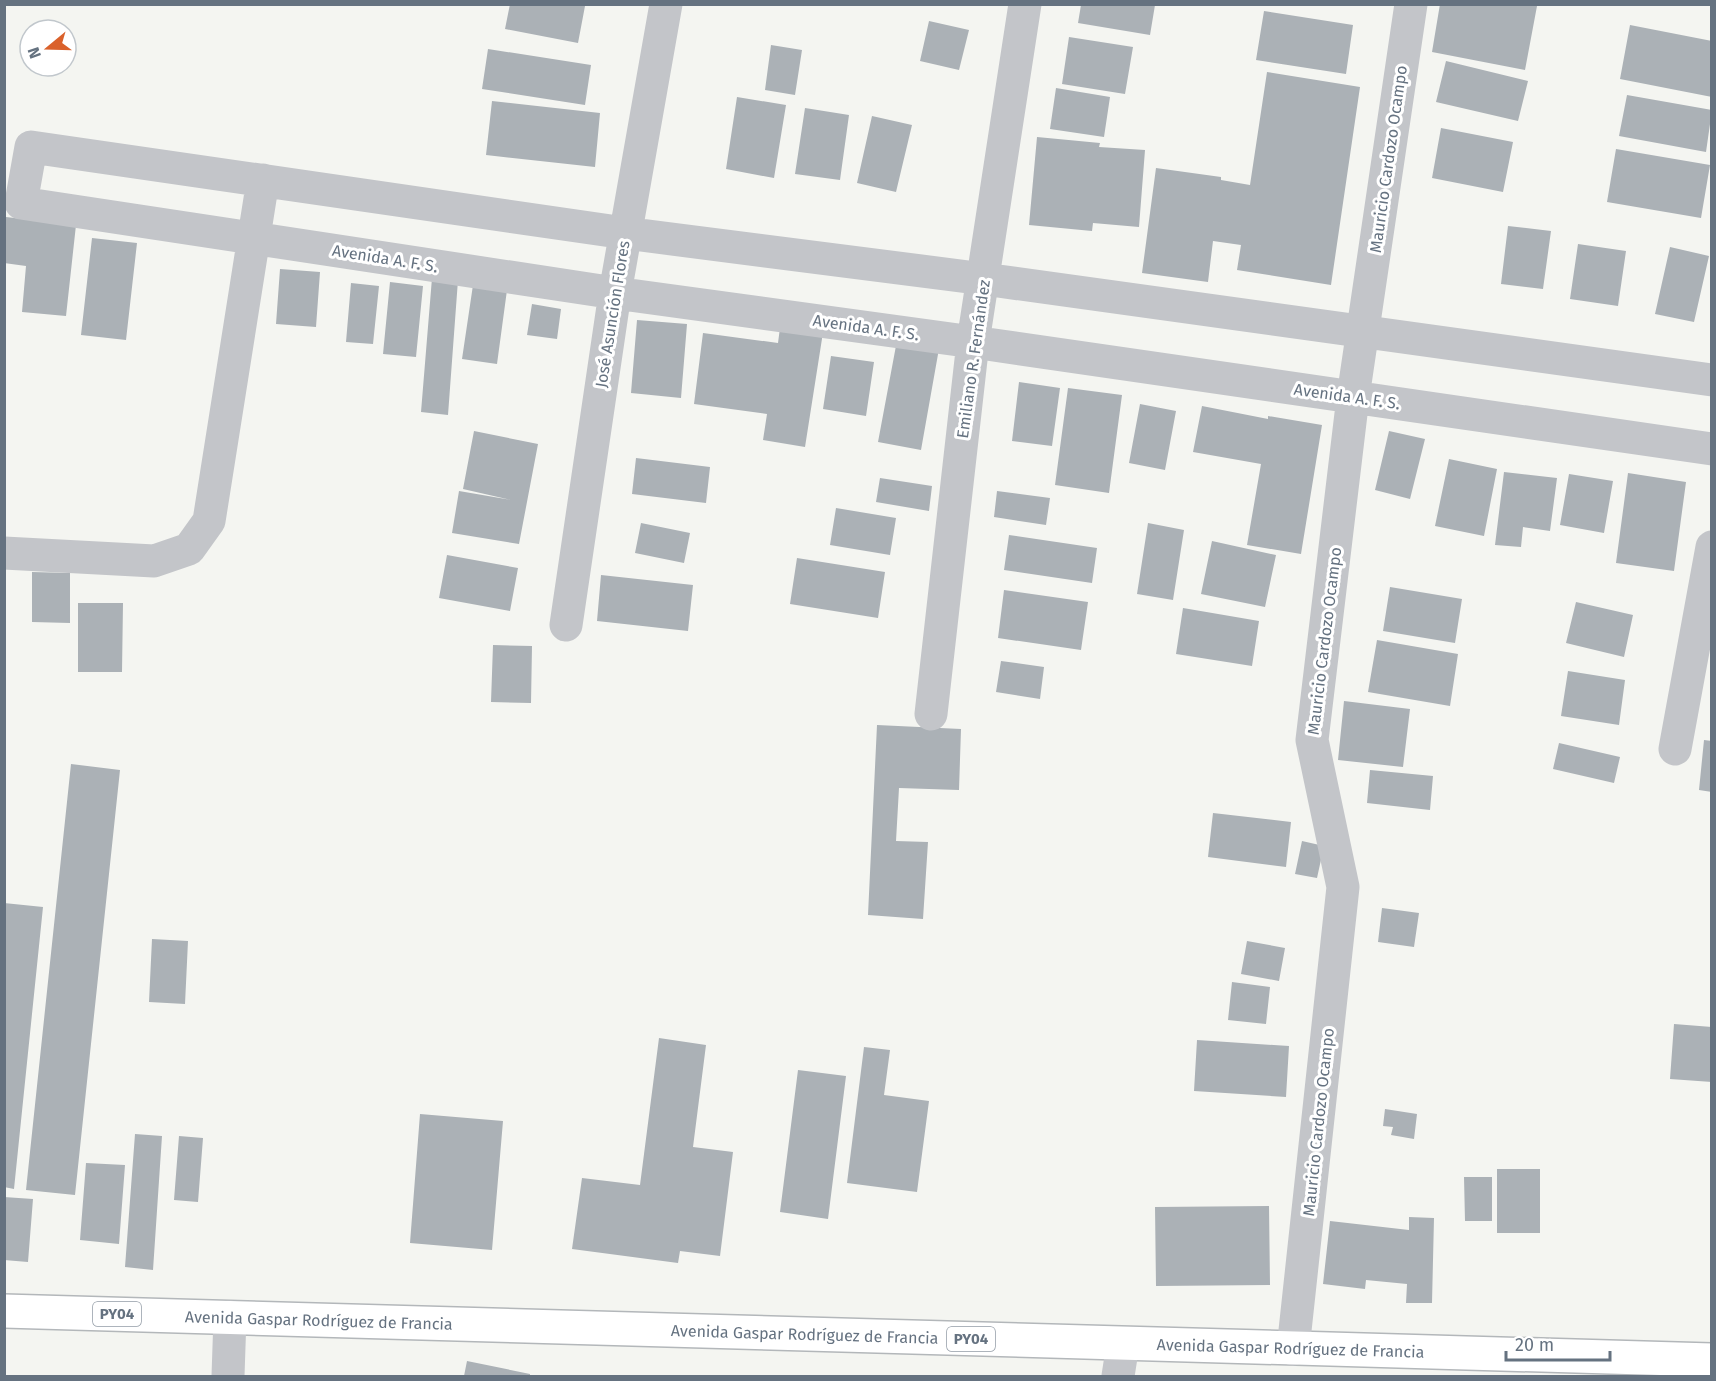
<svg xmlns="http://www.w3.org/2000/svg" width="1716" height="1381" font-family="'Fira Sans',sans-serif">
	<rect width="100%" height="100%" fill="#f4f5f1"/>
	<path fill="#abb1b6" d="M 510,4 L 585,6 L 578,43 L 505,29 Z
		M 1440,4 L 1537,6 L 1525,70 L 1432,52 Z
		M 1081,5 L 1155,5 L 1150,35 L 1078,23 Z
		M 1264,11 L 1353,25 L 1346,74 L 1256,60 Z
		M 929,21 L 969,30 L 959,70 L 920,61 Z
		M 1630,25 L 1712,41 L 1712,97 L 1620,79 Z
		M 1069,37 L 1133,47 L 1125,94 L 1062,84 Z
		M 771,45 L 802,50 L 795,95 L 765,90 Z
		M 488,49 L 591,65 L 585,105 L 482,89 Z
		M 1446,61 L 1528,81 L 1518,121 L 1436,102 Z
		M 1267,72 L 1360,87 L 1331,285 L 1237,270 L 1241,245 L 1213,241 L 1208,282 L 1142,273 L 1156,168 L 1221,177 L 1221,180 L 1250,185 Z
		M 1056,88 L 1110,97 L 1104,137 L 1050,129 Z
		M 1627,95 L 1712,110 L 1706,152 L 1619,136 Z
		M 737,97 L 786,105 L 774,178 L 726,169 Z
		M 492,101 L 600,113 L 595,167 L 486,155 Z
		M 805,108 L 849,115 L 840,180 L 795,174 Z
		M 872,116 L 912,125 L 896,192 L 857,183 Z
		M 1441,128 L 1513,142 L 1503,192 L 1432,178 Z
		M 1037,137 L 1100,143 L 1099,147 L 1145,150 L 1139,227 L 1093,223 L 1092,231 L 1029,225 Z
		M 1616,149 L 1710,165 L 1701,218 L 1607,202 Z
		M 6,217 L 76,225 L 66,316 L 22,312 L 26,266 L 4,263 Z
		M 1508,226 L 1551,231 L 1543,289 L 1501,284 Z
		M 92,238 L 137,243 L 126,340 L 81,335 Z
		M 1578,244 L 1626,251 L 1618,306 L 1570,299 Z
		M 1670,247 L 1709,256 L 1694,322 L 1655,314 Z
		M 280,269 L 320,272 L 316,327 L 276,324 Z
		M 432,278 L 458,280 L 448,415 L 421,412 Z
		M 390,282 L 423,286 L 416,357 L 383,354 Z
		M 351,283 L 379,286 L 373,344 L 346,342 Z
		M 473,285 L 507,290 L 497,364 L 462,359 Z
		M 532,304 L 561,309 L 557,339 L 527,335 Z
		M 637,320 L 687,324 L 681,398 L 631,393 Z
		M 781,320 L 824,326 L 805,447 L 763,440 L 767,414 L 694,404 L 703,333 L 778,343 Z
		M 898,335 L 940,343 L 921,450 L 878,442 Z
		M 831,356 L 874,362 L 866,416 L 823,409 Z
		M 1019,382 L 1060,388 L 1052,446 L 1012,441 Z
		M 1068,388 L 1122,395 L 1109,493 L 1055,485 Z
		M 1140,404 L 1176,411 L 1165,470 L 1129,463 Z
		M 1202,406 L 1268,419 L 1268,416 L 1322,425 L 1301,554 L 1247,545 L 1261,464 L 1193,452 Z
		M 474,431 L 538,444 L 519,544 L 452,533 L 459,491 L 511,500 L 463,489 Z
		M 1389,431 L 1425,439 L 1410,499 L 1375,490 Z
		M 636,458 L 710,467 L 706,503 L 632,494 Z
		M 1449,459 L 1497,469 L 1484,536 L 1435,526 Z
		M 1504,472 L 1557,478 L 1550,531 L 1523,527 L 1521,547 L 1495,545 Z
		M 1628,473 L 1686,482 L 1674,571 L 1616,563 Z
		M 1569,474 L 1613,481 L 1604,533 L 1560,525 Z
		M 880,478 L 932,486 L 929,511 L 876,502 Z
		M 997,491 L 1050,498 L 1046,525 L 994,517 Z
		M 836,508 L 896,518 L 890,555 L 830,545 Z
		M 641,523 L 690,533 L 684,563 L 635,553 Z
		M 1148,523 L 1184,530 L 1173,600 L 1137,594 Z
		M 1009,535 L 1097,548 L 1092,583 L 1004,570 Z
		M 1212,541 L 1276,555 L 1265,607 L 1201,594 Z
		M 447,555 L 518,568 L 510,611 L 439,598 Z
		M 797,558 L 885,572 L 878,618 L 790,604 Z
		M 32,572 L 70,573 L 70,623 L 32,622 Z
		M 601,575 L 693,585 L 688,631 L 597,621 Z
		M 1390,587 L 1462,599 L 1455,643 L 1383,631 Z
		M 1004,590 L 1088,602 L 1081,650 L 998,638 Z
		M 1576,602 L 1633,615 L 1624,657 L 1566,643 Z
		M 78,603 L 123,603 L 122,672 L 78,672 Z
		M 1183,608 L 1259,621 L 1252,666 L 1176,654 Z
		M 1377,640 L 1458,654 L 1450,706 L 1368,692 Z
		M 493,645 L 532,646 L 531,703 L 491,702 Z
		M 1001,661 L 1044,667 L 1040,699 L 996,692 Z
		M 1568,671 L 1625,680 L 1619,725 L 1561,716 Z
		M 1344,701 L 1410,709 L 1403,767 L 1338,760 Z
		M 877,725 L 961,729 L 959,790 L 899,788 L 896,841 L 928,842 L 923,919 L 868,915 Z
		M 1704,740 L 1712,741 L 1712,792 L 1699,790 Z
		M 1559,743 L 1620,757 L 1614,783 L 1553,769 Z
		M 71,764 L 120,770 L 75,1195 L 26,1190 Z
		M 1370,770 L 1433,776 L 1430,810 L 1367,803 Z
		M 1213,813 L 1291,822 L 1286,867 L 1208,857 Z
		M 1302,841 L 1324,846 L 1317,878 L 1295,874 Z
		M 4,903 L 43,907 L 14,1189 L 4,1187 Z
		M 1382,908 L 1419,913 L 1414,947 L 1378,942 Z
		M 152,939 L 188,941 L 185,1004 L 149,1002 Z
		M 1247,941 L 1285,948 L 1279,981 L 1241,974 Z
		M 1232,982 L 1270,987 L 1266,1024 L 1228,1020 Z
		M 1674,1024 L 1712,1027 L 1712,1082 L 1670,1079 Z
		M 659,1038 L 706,1045 L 693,1147 L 733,1152 L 720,1256 L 680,1251 L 678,1263 L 572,1249 L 582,1178 L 640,1185 Z
		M 1197,1040 L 1289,1046 L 1286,1097 L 1194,1091 Z
		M 864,1047 L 890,1050 L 884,1095 L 929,1101 L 917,1192 L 847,1183 Z
		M 798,1070 L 846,1076 L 828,1219 L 780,1212 Z
		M 1385,1109 L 1417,1114 L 1414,1139 L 1391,1135 L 1393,1127 L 1383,1126 Z
		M 420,1114 L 503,1121 L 492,1250 L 410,1243 Z
		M 135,1134 L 162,1136 L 153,1270 L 125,1267 Z
		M 179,1136 L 203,1138 L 198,1202 L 174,1200 Z
		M 86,1163 L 125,1165 L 119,1244 L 80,1240 Z
		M 1497,1169 L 1540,1169 L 1540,1233 L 1497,1233 Z
		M 1464,1177 L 1492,1177 L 1492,1221 L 1465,1221 Z
		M 4,1197 L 33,1199 L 28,1262 L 4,1260 Z
		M 1269,1206 L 1270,1285 L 1156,1286 L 1155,1207 Z
		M 1409,1217 L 1434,1218 L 1432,1303 L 1406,1303 L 1407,1284 L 1366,1280 L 1365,1289 L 1323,1284 L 1330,1221 L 1409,1230 Z
		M 467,1361 L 530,1374 L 530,1376 L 464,1376 Z"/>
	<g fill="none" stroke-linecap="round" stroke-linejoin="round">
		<g stroke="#b3b7ba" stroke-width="36">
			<g id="major">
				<path id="s1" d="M 4,1311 L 1712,1360"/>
			</g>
		</g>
		<path stroke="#c3c5c9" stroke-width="33" d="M 1712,380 L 984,279 L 625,233 L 31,147 L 21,203 L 615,293 L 973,342 L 1712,449
			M 4,553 L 154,561 L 189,549 L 209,521 L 263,180
			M 566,625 L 615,293 L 666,4
			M 931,714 L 973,342 L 1025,4
			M 1675,749 L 1712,547
			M 1293,1349 L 1343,887 L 1312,740 L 1353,397 L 1411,4
			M 228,1376 L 230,1317
			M 1118,1376 L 1123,1344"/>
		<use href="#major" stroke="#fff" stroke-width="33"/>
	</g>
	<g text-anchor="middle" stroke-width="6" stroke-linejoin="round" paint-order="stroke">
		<g fill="#fff" stroke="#939ca6" stroke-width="1.5">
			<rect x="93" y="1302" width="48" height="24" rx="4.5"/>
			<rect x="947" y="1327" width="48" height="24" rx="4.5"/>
		</g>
		<g font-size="15" font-weight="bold" fill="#657280">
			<text x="117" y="1319">PY04</text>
			<text x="971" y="1344">PY04</text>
		</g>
		<g font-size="16" fill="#657280" stroke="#fff">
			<text transform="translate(1388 159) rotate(-82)" y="6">Mauricio Cardozo Ocampo</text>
			<text transform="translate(385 258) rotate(9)" y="6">Avenida A. F. S.</text>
			<text transform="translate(612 314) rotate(-81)" y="6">José Asunción Flores</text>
			<text transform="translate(866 327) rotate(8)" y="6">Avenida A. F. S.</text>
			<text transform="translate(973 359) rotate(-82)" y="6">Emiliano R. Fernández</text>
			<text transform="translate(1347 396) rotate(8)" y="6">Avenida A. F. S.</text>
			<text transform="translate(1324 641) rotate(-83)" y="6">Mauricio Cardozo Ocampo</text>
			<text transform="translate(1318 1122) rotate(-84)" y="6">Mauricio Cardozo Ocampo</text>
			<text dy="6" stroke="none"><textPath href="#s1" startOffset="315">Avenida Gaspar Rodríguez de Francia</textPath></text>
			<text dy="6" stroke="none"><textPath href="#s1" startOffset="801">Avenida Gaspar Rodríguez de Francia</textPath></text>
			<text dy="6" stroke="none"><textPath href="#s1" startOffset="1287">Avenida Gaspar Rodríguez de Francia</textPath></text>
		</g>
	</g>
	<rect width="1716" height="1381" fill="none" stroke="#657280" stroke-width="12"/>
	<g transform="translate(48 48) rotate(251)"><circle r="28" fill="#ffffff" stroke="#c1c7cc" stroke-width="1.5"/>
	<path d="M0-4.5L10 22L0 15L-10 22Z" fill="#da612b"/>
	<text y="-9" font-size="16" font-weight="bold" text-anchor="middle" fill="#657280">N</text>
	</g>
	<path d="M1506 1351v9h104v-9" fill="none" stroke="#657280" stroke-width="3"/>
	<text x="1515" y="1351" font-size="18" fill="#657280" stroke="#ffffff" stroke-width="4.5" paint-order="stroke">20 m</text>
</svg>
